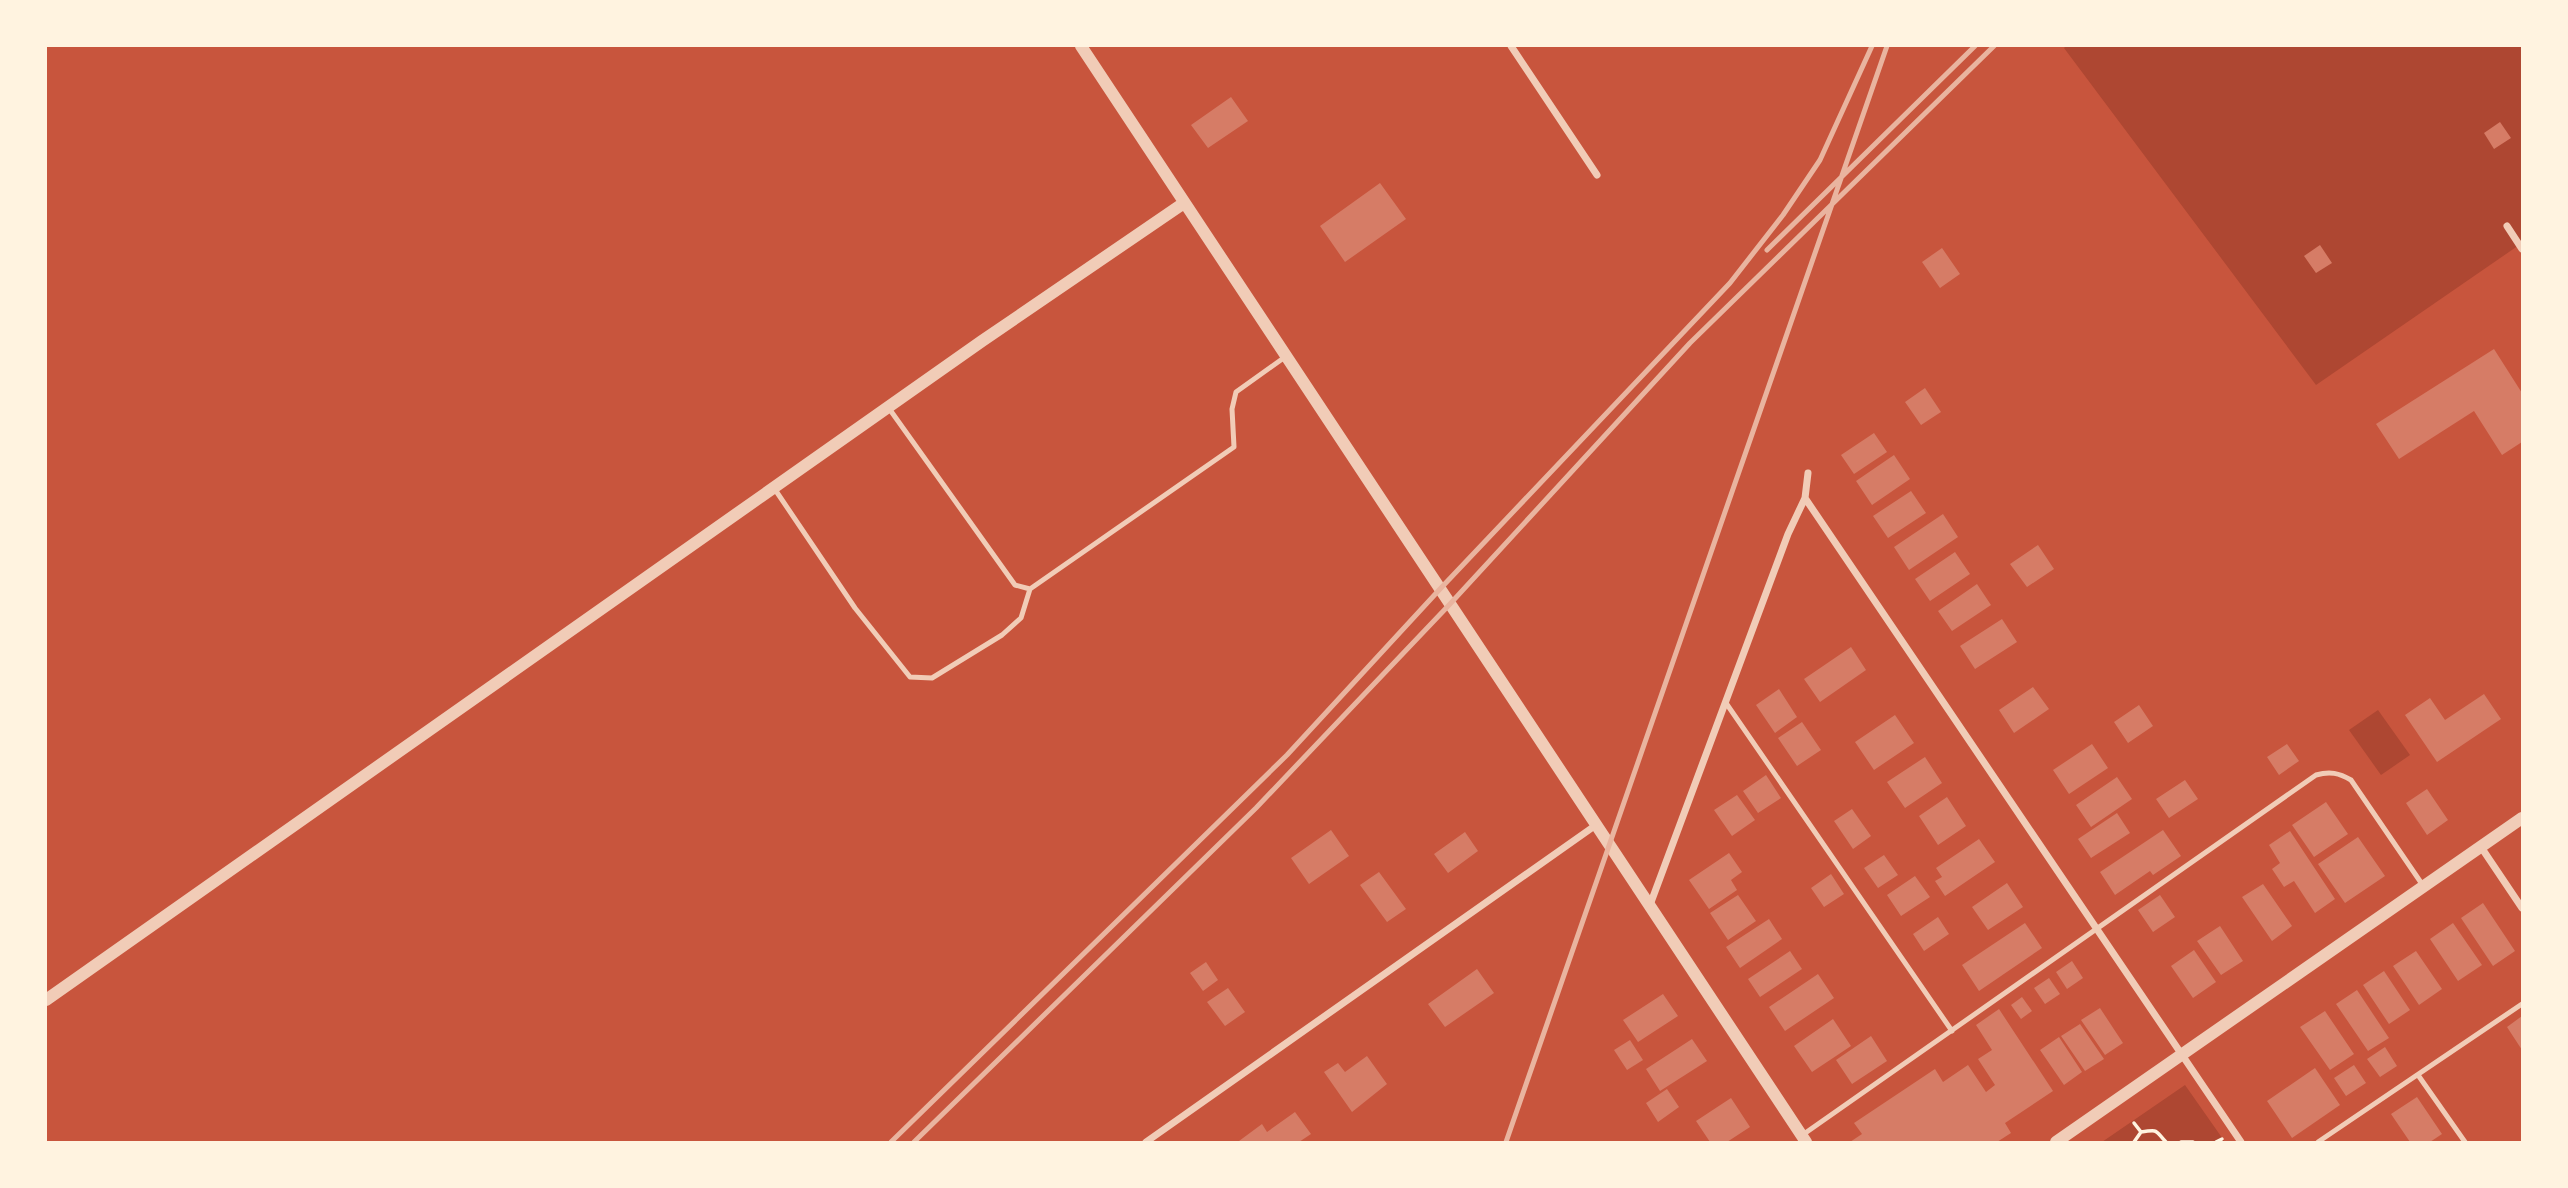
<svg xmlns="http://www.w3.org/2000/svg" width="2568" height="1188" font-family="Quicksand,sans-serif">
	<rect width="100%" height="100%" fill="#c8553d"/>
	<path fill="#ae4732" d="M 2066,46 L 2522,46 L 2522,243 L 2316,385 L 2064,48 Z
		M 2378,710 L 2410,755 L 2381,775 L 2349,730 Z
		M 2185,1085 L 2225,1142 L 2102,1142 Z"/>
	<path fill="#d67c66" d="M 1231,97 L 1248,121 L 1208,148 L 1191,125 Z
		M 2500,122 L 2511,138 L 2494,149 L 2484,133 Z
		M 1380,183 L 1406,219 L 1345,262 L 1320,226 Z
		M 2320,245 L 2332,263 L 2316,273 L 2304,256 Z
		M 1942,248 L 1960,274 L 1940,288 L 1922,262 Z
		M 2494,349 L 2522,393 L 2522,442 L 2502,455 L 2474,411 L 2399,459 L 2376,424 Z
		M 1925,388 L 1941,412 L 1921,425 L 1905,402 Z
		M 1874,433 L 1887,452 L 1854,474 L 1841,455 Z
		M 1894,455 L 1910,479 L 1872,505 L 1856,481 Z
		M 1911,491 L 1926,513 L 1888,538 L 1873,516 Z
		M 1943,514 L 1958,537 L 1909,570 L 1894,547 Z
		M 2038,545 L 2054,569 L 2027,587 L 2010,564 Z
		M 1955,552 L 1970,574 L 1930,601 L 1915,579 Z
		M 1977,584 L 1991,605 L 1952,631 L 1938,611 Z
		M 2002,619 L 2017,642 L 1975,669 L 1960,646 Z
		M 1851,647 L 1866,670 L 1820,702 L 1804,679 Z
		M 2033,687 L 2049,709 L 2014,733 L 1999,710 Z
		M 1779,689 L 1797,717 L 1775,733 L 1756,705 Z
		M 2484,694 L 2501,719 L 2437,762 L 2405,715 L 2430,698 L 2445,720 Z
		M 2139,705 L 2153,726 L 2128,743 L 2114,722 Z
		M 1895,715 L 1914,743 L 1874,770 L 1855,742 Z
		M 1802,722 L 1821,750 L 1797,766 L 1778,738 Z
		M 2092,744 L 2108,768 L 2069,794 L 2053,770 Z
		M 2287,744 L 2299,761 L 2279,775 L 2267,757 Z
		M 1925,757 L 1942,783 L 1905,808 L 1887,782 Z
		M 1766,775 L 1781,798 L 1758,813 L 1743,791 Z
		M 2117,777 L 2132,799 L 2091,827 L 2076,805 Z
		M 2185,780 L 2198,799 L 2169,818 L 2156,799 Z
		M 2427,789 L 2448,820 L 2427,835 L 2406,803 Z
		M 1737,795 L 1755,820 L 1732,836 L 1714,810 Z
		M 1947,797 L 1966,826 L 1938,845 L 1919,816 Z
		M 2326,802 L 2348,834 L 2314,857 L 2292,825 Z
		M 1852,809 L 1871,836 L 1853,849 L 1834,821 Z
		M 2117,813 L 2130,833 L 2091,858 L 2078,839 Z
		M 1331,830 L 1349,856 L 1309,884 L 1291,858 Z
		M 2163,830 L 2181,856 L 2153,875 L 2150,871 L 2115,895 L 2100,872 Z
		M 2290,831 L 2335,899 L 2315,913 L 2294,881 L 2284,887 L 2272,869 L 2280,863 L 2269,845 Z
		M 1465,832 L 1478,851 L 1448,873 L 1434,854 Z
		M 2358,837 L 2385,876 L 2345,903 L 2318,864 Z
		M 1979,839 L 1995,862 L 1945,896 L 1935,881 L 1942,877 L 1936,868 Z
		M 1729,853 L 1742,872 L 1731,880 L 1737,890 L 1709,909 L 1689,880 Z
		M 1884,855 L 1898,875 L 1878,888 L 1864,868 Z
		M 1379,872 L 1406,909 L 1387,922 L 1360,885 Z
		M 1831,874 L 1844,894 L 1824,907 L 1811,888 Z
		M 1915,876 L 1930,897 L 1901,916 L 1887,895 Z
		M 2007,883 L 2023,907 L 1988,930 L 1972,907 Z
		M 2263,884 L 2292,926 L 2272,941 L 2242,897 Z
		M 1738,895 L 1756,921 L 1728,940 L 1710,913 Z
		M 2160,895 L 2175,917 L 2153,932 L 2138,910 Z
		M 2483,903 L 2515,951 L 2493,966 L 2461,918 Z
		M 1938,917 L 1949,934 L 1924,951 L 1913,934 Z
		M 1769,919 L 1782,939 L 1740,968 L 1726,947 Z
		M 2025,923 L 2042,948 L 1979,991 L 1962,965 Z
		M 2453,923 L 2482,965 L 2458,981 L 2430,939 Z
		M 2220,926 L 2243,961 L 2221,975 L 2197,941 Z
		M 2194,950 L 2216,982 L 2193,998 L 2171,966 Z
		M 1790,951 L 1802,969 L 1760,997 L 1748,979 Z
		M 2416,951 L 2442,989 L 2419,1005 L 2393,966 Z
		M 2072,961 L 2083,978 L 2067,989 L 2056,972 Z
		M 1206,962 L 1218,980 L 1203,991 L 1190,973 Z
		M 1477,969 L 1494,993 L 1445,1027 L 1428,1004 Z
		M 2384,971 L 2410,1010 L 2389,1024 L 2363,985 Z
		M 1818,974 L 1834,998 L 1785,1031 L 1769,1007 Z
		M 2049,978 L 2060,994 L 2045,1004 L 2034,988 Z
		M 1228,988 L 1245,1012 L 1225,1026 L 1207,1002 Z
		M 2357,990 L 2389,1038 L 2368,1051 L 2336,1004 Z
		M 1663,994 L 1678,1016 L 1638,1042 L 1623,1020 Z
		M 2022,997 L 2032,1011 L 2021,1019 L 2011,1005 Z
		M 2100,1008 L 2123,1043 L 2105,1055 L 2081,1020 Z
		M 1999,1009 L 2053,1091 L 2005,1123 L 2011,1133 L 1997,1142 L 1850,1142 L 1862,1134 L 1854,1123 L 1935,1069 L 1943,1082 L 1968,1065 L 1986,1092 L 1995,1085 L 1978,1059 L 1992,1050 L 1976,1025 Z
		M 2325,1011 L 2354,1054 L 2330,1070 L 2300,1027 Z
		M 2522,1016 L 2522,1050 L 2507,1027 Z
		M 1833,1019 L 1851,1046 L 1812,1072 L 1794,1046 Z
		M 2080,1024 L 2104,1059 L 2085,1071 L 2061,1036 Z
		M 1871,1036 L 1887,1061 L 1852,1084 L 1836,1060 Z
		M 2059,1037 L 2082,1072 L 2064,1085 L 2040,1050 Z
		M 1692,1039 L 1707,1061 L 1660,1091 L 1646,1069 Z
		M 1630,1040 L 1643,1060 L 1627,1070 L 1614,1050 Z
		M 2385,1047 L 2397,1066 L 2380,1077 L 2367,1059 Z
		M 1367,1056 L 1387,1084 L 1352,1112 L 1324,1072 L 1338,1063 L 1345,1072 Z
		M 2354,1065 L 2366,1083 L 2346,1096 L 2334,1078 Z
		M 2315,1068 L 2340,1105 L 2292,1138 L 2267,1101 Z
		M 1667,1089 L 1679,1107 L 1658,1122 L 1646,1103 Z
		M 2417,1097 L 2442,1134 L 2430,1142 L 2410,1142 L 2391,1114 Z
		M 1731,1098 L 1750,1127 L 1727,1142 L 1710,1142 L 1696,1121 Z
		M 1295,1112 L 1311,1134 L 1299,1142 L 1239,1141 L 1262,1124 L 1267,1132 Z"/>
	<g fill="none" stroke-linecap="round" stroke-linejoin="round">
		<path stroke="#fff3e0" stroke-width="3.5" d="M 2134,1123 L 2141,1132
			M 2134,1142 L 2141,1132 C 2160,1129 2155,1131 2166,1142
			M 2181,1142 L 2193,1142
			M 2216,1142 L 2222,1139"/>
		<path stroke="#f1ccb7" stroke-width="5" d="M 888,407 L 1015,585 L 1030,589 L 1234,447 L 1232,409 L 1236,392 L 1285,357
			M 774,488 L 855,608 L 910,677 L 932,678 L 1002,635 L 1021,618 L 1030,589
			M 1726,703 L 1952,1031
			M 2418,1075 L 2465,1142
			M 1801,1136 L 2316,775 C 2330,771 2339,773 2351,780 L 2424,887
			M 2318,1142 L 2522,1004"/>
		<path stroke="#f1ccb7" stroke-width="7" d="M 1511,46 L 1597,175
			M 2507,226 L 2522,249
			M 1805,498 L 2241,1142
			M 2481,847 L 2522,908
			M 1650,905 L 1788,534 L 1805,498 L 1808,473
			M 1146,1142 L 1596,825"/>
		<path stroke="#f1ccb7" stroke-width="12" d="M 1081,46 L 1806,1142
			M 46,1000 L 982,341 L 1184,203
			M 2056,1142 L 2522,818"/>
		<path stroke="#e9b49f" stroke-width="5" d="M 1767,250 L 1975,46
			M 891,1142 L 1287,755 L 1440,589 L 1730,283 L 1783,215 L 1820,160 L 1872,46
			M 914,1142 L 1256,808 L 1450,604 L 1690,343 L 1994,46
			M 1506,1142 L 1887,46"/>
	</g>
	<rect width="2568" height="1188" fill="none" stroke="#fff3e0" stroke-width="94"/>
</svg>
